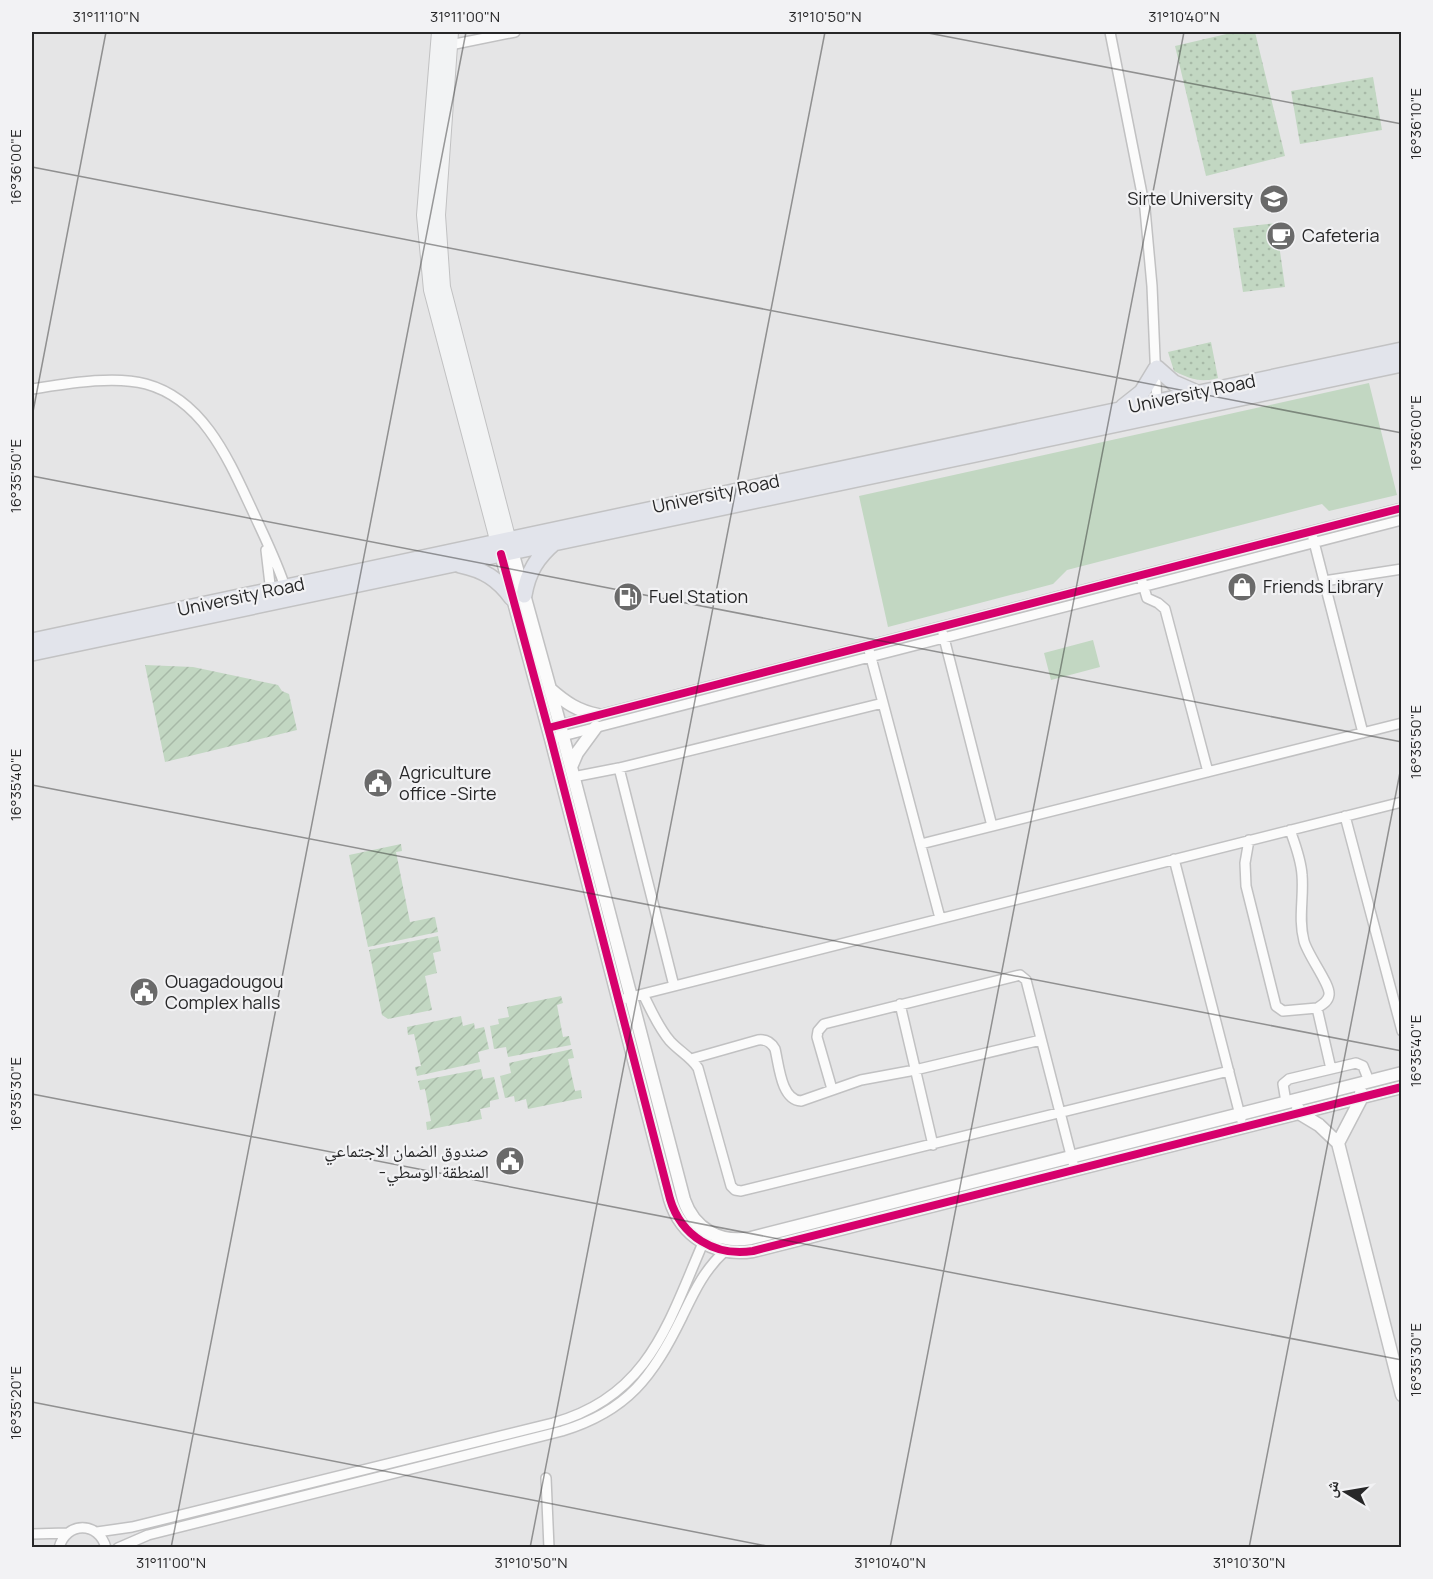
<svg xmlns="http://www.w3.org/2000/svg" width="1433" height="1579" font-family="Manrope,'Noto Naskh Arabic',sans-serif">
	<defs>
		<pattern id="grass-dots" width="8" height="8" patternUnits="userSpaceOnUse" patternTransform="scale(1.5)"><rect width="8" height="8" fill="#c2d7c2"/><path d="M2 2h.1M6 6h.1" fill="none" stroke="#a7b9a7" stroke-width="1.8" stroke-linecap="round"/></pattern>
		<pattern id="garden-furrows" width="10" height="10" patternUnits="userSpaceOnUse" patternTransform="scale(1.5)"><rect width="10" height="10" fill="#c2d7c2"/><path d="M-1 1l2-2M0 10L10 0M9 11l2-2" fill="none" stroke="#a7b9a7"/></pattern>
	</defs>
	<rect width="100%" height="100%" fill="#e5e5e6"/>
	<path fill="url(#grass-dots)" d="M 1235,32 L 1255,32 L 1285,156 L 1206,176 L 1175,46 Z
		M 1373,77 L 1382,130 L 1300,144 L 1291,91 Z
		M 1276,223 L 1285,287 L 1243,292 L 1233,228 Z
		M 1211,342 L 1218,378 C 1201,383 1190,379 1174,371 L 1168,352 Z"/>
	<path fill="#c2d7c2" d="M 1369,383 L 1397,495 L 1329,511 L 1322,504 L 1067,570 L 1053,584 L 888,627 L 859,496 Z
		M 1093,640 L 1100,667 L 1051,680 L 1044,653 Z"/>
	<path fill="url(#garden-furrows)" d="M 145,665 L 193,667 L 278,685 L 282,691 L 289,694 L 297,730 L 165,762 Z
		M 401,844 L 402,851 L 396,852 L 410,922 L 435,917 L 438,932 L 368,947 L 349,855 Z
		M 438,936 L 441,951 L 433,953 L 437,973 L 425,976 L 432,1010 L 388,1019 L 382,1015 L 369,950 Z
		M 561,996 L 563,1003 L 557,1005 L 563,1037 L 569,1036 L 571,1045 L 508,1057 L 506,1047 L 494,1049 L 490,1026 L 499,1024 L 498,1019 L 509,1017 L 507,1007 Z
		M 461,1016 L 463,1026 L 474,1023 L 475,1029 L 484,1027 L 489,1049 L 478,1052 L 480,1062 L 417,1076 L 415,1067 L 421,1066 L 414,1034 L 408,1035 L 407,1027 Z
		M 572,1049 L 574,1058 L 568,1059 L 575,1091 L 581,1090 L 582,1098 L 528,1109 L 526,1099 L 515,1102 L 514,1096 L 505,1098 L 500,1076 L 511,1073 L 509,1063 Z
		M 481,1069 L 483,1079 L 494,1077 L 499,1099 L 490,1101 L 490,1107 L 480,1109 L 482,1119 L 427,1130 L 426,1122 L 431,1121 L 425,1089 L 420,1090 L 418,1081 Z"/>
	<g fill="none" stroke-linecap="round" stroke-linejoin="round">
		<g stroke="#c1c1c2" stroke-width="12">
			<path id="minor" d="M 1110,32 L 1145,209 L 1152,286 L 1157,406
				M 450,45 L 515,32
				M 32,389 C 65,384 113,375 146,384 C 205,400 230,463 254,514 C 265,538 278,564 286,590
				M 1313,538 L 1363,733
				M 266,550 L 271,593
				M 1142,581 L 1147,598 L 1158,603 L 1165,609 L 1208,772
				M 1324,581 L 1402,569
				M 943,634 L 992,826
				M 869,650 L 940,918
				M 556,726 L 1402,508
				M 551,739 L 1402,520
				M 619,768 L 674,986
				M 573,777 L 619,768 L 883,703
				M 1345,816 L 1402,1031
				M 1290,830 C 1295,844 1301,859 1302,875 C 1304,897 1298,919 1304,941 C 1308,956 1331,985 1329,995 C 1328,1002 1322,1005 1317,1008 L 1331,1069
				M 1249,840 L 1245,863 L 1246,886 L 1276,1006 L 1283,1011 L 1317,1008
				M 921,844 L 1402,723
				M 1174,859 L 1241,1119
				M 643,994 C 651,1010 658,1027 670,1041 C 679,1051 691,1057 698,1068 L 731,1186 L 735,1190 L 741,1191 L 1229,1071
				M 619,1000 L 1402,802
				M 900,1004 L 933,1145
				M 691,1059 L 758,1040 C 766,1039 771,1042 775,1049 C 779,1065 781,1100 801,1101 L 861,1080 L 915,1070 L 1041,1040
				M 832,1089 L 817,1037 L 818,1031 L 824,1024 L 1020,975 L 1026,980 L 1073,1163
				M 1286,1102 L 1283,1084 L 1289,1079 L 1356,1063 L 1363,1066 L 1369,1081
				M 546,1478 L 549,1548
				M 97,1532 L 132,1527 L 553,1423 C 648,1397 668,1324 703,1243
				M 32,1534 L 67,1533
				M 59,1548 C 66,1521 99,1521 106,1548
				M 118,1548 L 148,1535 L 562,1431 C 628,1411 653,1376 682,1317 C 694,1292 704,1270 725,1251"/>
		</g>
		<g stroke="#c1c1c2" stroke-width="15">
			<path id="tertiary" d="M 512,551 L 560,725 L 684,1200 C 694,1229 720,1244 751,1238 L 1402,1073
				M 501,554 L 551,739 L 670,1199 C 681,1236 715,1257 753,1251 L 1402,1087
				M 550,689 C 566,703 578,711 598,715
				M 571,767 L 577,753 L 596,727
				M 1298,1109 L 1299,1113 L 1319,1125 L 1338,1143 L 1402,1395
				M 1338,1143 L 1362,1097 L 1361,1093"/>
		</g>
		<g stroke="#c1c1c2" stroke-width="16">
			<path id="secondary" d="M 439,32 L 424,215 L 431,290 L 500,551
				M 451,32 L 438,215 L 443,287 L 511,549"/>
		</g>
		<g stroke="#c2c2c3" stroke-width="18">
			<path id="trunk" d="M 1157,368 L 1174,383 L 1197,393
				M 1123,407 L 1142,392 L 1156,369
				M 460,565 C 484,570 498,579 512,598
				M 524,595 C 528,572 537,557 555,542
				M 32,641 L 1402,350
				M 32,653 L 1402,364"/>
		</g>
		<use href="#minor" stroke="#fbfbfb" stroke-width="9"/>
		<use href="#tertiary" stroke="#fbfbfb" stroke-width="12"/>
		<use href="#secondary" stroke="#f2f3f4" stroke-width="14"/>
		<use href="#trunk" stroke="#e2e4eb" stroke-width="15"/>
		<g stroke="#f2f2f4" stroke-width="11">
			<path id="cycleway" d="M 501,554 L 551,739 L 670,1199 C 681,1236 715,1257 753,1251 L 1402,1087
				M 548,728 L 1402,508"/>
		</g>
		<use href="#cycleway" stroke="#d6006c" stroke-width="8"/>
	</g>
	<path fill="none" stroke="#272728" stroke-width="1.5" stroke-opacity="0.45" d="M 923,32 L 1402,124M 32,167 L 1402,433M 32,417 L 106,32M 32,476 L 1402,742M 32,785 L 1402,1051M 32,1094 L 1402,1360M 32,1402 L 777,1548M 171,1548 L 466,32M 530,1548 L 825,32M 890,1548 L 1184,32M 1249,1548 L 1402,762"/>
	<defs>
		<g id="university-disc" transform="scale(1.5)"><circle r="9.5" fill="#6a6a6a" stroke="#f2f2f4"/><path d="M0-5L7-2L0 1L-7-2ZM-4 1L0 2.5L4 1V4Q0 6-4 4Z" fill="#fff"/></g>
		<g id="cafe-disc" transform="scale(1.5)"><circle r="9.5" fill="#6a6a6a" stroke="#f2f2f4"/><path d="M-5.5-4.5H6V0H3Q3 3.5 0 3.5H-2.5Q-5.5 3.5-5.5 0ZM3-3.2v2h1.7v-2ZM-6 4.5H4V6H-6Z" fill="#fff"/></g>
		<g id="shop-disc" transform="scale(1.5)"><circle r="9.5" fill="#6a6a6a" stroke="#f2f2f4"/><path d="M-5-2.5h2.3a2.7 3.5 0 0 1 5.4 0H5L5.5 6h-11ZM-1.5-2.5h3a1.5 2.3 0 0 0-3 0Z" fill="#fff"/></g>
		<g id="fuel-disc" transform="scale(1.5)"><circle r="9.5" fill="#6a6a6a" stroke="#f2f2f4"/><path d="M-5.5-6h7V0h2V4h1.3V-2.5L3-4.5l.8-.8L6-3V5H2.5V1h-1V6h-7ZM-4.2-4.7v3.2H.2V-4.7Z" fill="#fff"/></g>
		<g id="civic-disc" transform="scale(1.5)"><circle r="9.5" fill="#6a6a6a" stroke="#f2f2f4"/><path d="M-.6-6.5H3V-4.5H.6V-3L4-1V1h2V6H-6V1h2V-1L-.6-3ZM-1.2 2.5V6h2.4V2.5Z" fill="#fff"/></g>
	</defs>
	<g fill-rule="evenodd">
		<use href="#university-disc" x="1274" y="199"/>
		<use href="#cafe-disc" x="1281" y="236"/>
		<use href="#shop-disc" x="1242" y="587"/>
		<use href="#fuel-disc" x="628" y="597"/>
		<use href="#civic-disc" x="378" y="783"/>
		<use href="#civic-disc" x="144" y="992"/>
		<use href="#civic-disc" x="510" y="1161"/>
	</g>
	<g text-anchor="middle" stroke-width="4.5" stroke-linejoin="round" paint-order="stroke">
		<g font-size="18" fill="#272728" stroke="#f2f2f4" text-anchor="start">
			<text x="1253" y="205" text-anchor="end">Sirte University</text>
			<text x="1302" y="242">Cafeteria</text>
			<text x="1263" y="593">Friends Library</text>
			<text x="649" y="603">Fuel Station</text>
			<text x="399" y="779">Agriculture<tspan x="399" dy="21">office -Sirte</tspan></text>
			<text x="165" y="988">Ouagadougou<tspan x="165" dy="21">Complex halls</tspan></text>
			<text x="489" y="1157" text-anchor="end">صندوق الضمان الاجتماعي<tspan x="489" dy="21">-المنطقة الوسطي</tspan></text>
		</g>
		<g font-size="18" fill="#272728" stroke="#f2f2f4">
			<text transform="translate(1192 394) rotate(-12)" y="6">University Road</text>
			<text transform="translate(716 494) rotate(-12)" y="6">University Road</text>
			<text transform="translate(241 597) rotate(-12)" y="6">University Road</text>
		</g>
	</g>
	<rect width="1433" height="1579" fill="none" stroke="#f2f2f4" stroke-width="66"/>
	<g transform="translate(1346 1492) rotate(281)" stroke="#f2f2f4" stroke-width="4.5" paint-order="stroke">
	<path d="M0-4.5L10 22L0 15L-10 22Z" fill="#272728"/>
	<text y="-9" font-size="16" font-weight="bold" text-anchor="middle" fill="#272728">ش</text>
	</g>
	<rect x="33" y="33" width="1367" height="1513" fill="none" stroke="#272728" stroke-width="2"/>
	<g font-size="15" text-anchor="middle" fill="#272728">
		<text x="106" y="22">31°11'10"N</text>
		<text x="465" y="22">31°11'00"N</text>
		<text x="825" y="22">31°10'50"N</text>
		<text x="1184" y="22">31°10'40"N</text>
		<text transform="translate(1416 124) rotate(-90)" y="5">16°36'10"E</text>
		<text transform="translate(16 167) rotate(-90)" y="5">16°36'00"E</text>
		<text transform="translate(1416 433) rotate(-90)" y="5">16°36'00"E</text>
		<text transform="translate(16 476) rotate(-90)" y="5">16°35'50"E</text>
		<text transform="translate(1416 742) rotate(-90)" y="5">16°35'50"E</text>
		<text transform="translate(16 785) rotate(-90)" y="5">16°35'40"E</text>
		<text transform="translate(1416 1051) rotate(-90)" y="5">16°35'40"E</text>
		<text transform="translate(16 1094) rotate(-90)" y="5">16°35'30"E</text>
		<text transform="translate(1416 1360) rotate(-90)" y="5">16°35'30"E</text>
		<text transform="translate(16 1403) rotate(-90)" y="5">16°35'20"E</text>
		<text x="171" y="1568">31°11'00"N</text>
		<text x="531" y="1568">31°10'50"N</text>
		<text x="890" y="1568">31°10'40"N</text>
		<text x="1249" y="1568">31°10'30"N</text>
	</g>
</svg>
